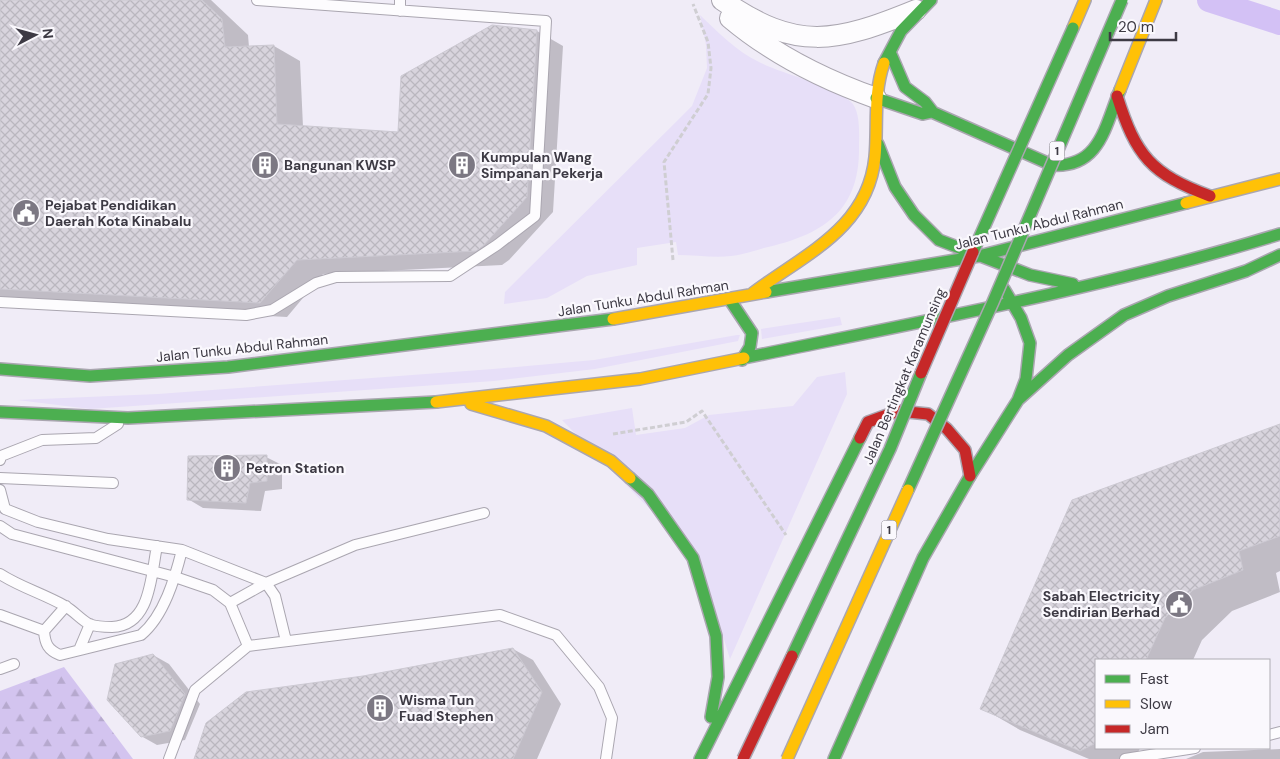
<svg xmlns="http://www.w3.org/2000/svg" width="1280" height="759" font-family="'DM Sans',sans-serif">
	<defs>
		<pattern id="forest-firs" width="22" height="20" patternUnits="userSpaceOnUse" patternTransform="scale(1.25)"><rect width="22" height="20" fill="#d3c4ef"/><path d="M5 1l3.5 6h-7zM16 11l3.5 6h-7z" fill="#b6a9ce"/></pattern>
		<pattern id="building-cross-hatch" width="8" height="8" patternUnits="userSpaceOnUse" patternTransform="scale(1.25)"><rect width="8" height="8" fill="#d8d4dd"/><path d="M0 0l8 8M0 8l8-8" fill="none" stroke="#bab7bf"/></pattern>
	</defs>
	<rect width="100%" height="100%" fill="#f0ecf7"/>
	<path fill="#e7dff8" d="M 700,15 C 718,32 736,51 759,62 C 783,74 830,85 850,101 C 861,110 859,134 859,147 C 860,212 822,235 764,248 C 753,251 742,255 731,256 C 714,258 695,255 678,255 L 676,242 L 637,248 L 637,265 L 587,276 L 547,298 L 504,304 L 505,292 L 692,106 L 707,68 L 706,45 Z
		M 840,317 L 842,325 L 762,339 L 761,329 Z
		M 737,335 L 740,335 L 738,341 L 595,369 L 494,381 L 90,409 L 17,400 L 158,394 L 493,369 L 594,360 Z
		M 845,372 L 847,394 L 730,659 L 700,560 L 562,420 L 632,408 L 636,435 L 685,428 L 709,415 L 793,406 L 817,377 Z"/>
	<path fill="url(#forest-firs)" d="M 64,667 L 133,759 L 0,759 L 0,691 Z"/>
	<path fill="#0003" d="M 0,0 L 211,0 L 248,35 L 249,47 L 274,46 L 300,61 L 303,127 L 399,134 L 537,31 L 563,46 L 553,212 L 509,260 L 502,265 L 323,274 L 287,317 L 0,302 Z
		M 1280,425 L 1280,571 L 1276,573 L 1280,592 L 1232,611 L 1202,640 L 1193,660 L 1096,660 L 1096,748 L 1140,748 L 1135,759 L 1089,759 L 1020,730 L 982,708 Z
		M 266,457 L 282,465 L 282,489 L 265,491 L 261,511 L 203,508 L 188,499 Z
		M 513,649 L 533,660 L 561,704 L 537,759 L 196,759 L 363,677 Z
		M 153,655 L 169,664 L 200,704 L 185,740 L 157,745 L 141,736 Z
		M 1280,749 L 1280,759 L 1186,759 L 1203,752 Z"/>
	<g fill="none" stroke-linecap="round" stroke-linejoin="round">
		<path stroke="#d3c1f5" stroke-width="24" d="M 1209,0 L 1280,23"/>
	</g>
	<path fill="url(#building-cross-hatch)" stroke="#ccc9d2" d="M 0,0 L 202,0 L 222,19 L 225,47 L 274,45 L 277,124 L 398,132 L 401,76 L 492,25 L 537,30 L 527,197 L 483,246 L 476,251 L 297,260 L 260,303 L 0,289 Z
		M 1280,424 L 1280,536 L 1239,551 L 1243,570 L 1193,590 L 1165,618 L 1146,660 L 1096,660 L 1096,739 L 1094,744 L 1080,751 L 980,709 L 1072,500 Z
		M 267,455 L 267,481 L 250,483 L 246,503 L 187,500 L 188,456 Z
		M 513,648 L 542,692 L 513,759 L 194,759 L 206,723 L 246,692 L 363,676 Z
		M 153,654 L 185,694 L 170,731 L 141,737 L 107,700 L 115,664 Z"/>
	<g fill="none" stroke-linecap="round" stroke-linejoin="round">
		<g stroke="#aaa6b0" stroke-width="12">
			<path id="lane" d="M 400,11 L 400,0
				M 0,302 L 246,315 L 272,310 L 316,283 L 336,277 L 450,276 L 497,245 L 535,216 L 546,21 L 257,0
				M 0,460 L 1,456 L 42,440 L 96,438 L 118,424
				M 0,478 L 113,483
				M 0,490 L 5,509 L 38,522 L 108,539 L 182,550 L 266,583 L 275,596 L 286,641
				M 0,526 L 12,534 L 175,577 L 213,590 L 230,603 L 248,646
				M 0,574 C 20,587 44,594 65,606 C 74,611 80,619 89,624 C 97,627 104,627 112,627 C 151,626 151,575 157,546
				M 230,603 L 266,583 L 355,545 L 484,513
				M 66,606 L 44,631 C 45,644 48,650 60,655 L 141,635 C 164,616 175,578 182,550
				M 0,615 L 44,631
				M 79,650 L 90,624
				M 0,669 L 14,664
				M 1269,735 L 1280,732
				M 169,759 L 195,690 L 248,646 L 500,615 L 556,635 L 599,687 L 612,718 L 606,759
				M 1125,759 L 1195,748"/>
		</g>
		<g stroke="#aaa6b0" stroke-width="22">
			<path id="street" d="M 722,0 C 797,52 835,43 916,10
				M 730,18 C 774,55 822,79 876,98"/>
		</g>
		<g stroke="#aaa6b0" stroke-width="14">
			<path id="fast" d="M 890,52 L 905,87 L 925,102 L 932,111
				M 884,63 L 901,31 L 931,0
				M 876,98 L 923,114 L 932,112 L 1052,165 C 1100,168 1105,126 1120,90
				M 878,144 L 895,187 L 914,215 L 939,240 L 1030,275 L 1073,284
				M 766,292 L 979,256 L 1186,203
				M 730,300 L 752,333 L 750,347 L 742,360
				M 744,358 C 924,321 1104,288 1280,234
				M 0,369 L 90,376 L 228,367 L 613,319
				M 1018,400 L 1068,355 L 1124,315 L 1168,296 L 1246,271 L 1280,255
				M 0,412 L 128,418 L 436,402
				M 630,478 L 648,494 L 693,558 L 716,636 L 718,677 L 711,717
				M 700,759 L 860,438
				M 834,759 L 923,558 L 970,476 L 1018,400 L 1026,379 L 1030,343 L 1021,318 L 1004,289"/>
		</g>
		<g stroke="#aaa6b0" stroke-width="14">
			<path id="slow" d="M 1073,28 L 1085,0
				M 1120,90 L 1156,0
				M 1186,203 L 1280,179
				M 753,293 C 803,255 868,229 875,157 C 878,126 873,94 884,63
				M 613,319 L 766,292
				M 436,402 L 640,379 L 744,358
				M 471,404 L 546,426 L 611,461 L 630,478"/>
		</g>
		<g stroke="#aaa6b0" stroke-width="14">
			<path id="jam" d="M 1117,96 C 1136,156 1151,174 1210,196
				M 860,438 L 868,422 L 898,411 L 928,414 L 947,429 L 965,450 L 970,476"/>
		</g>
		<path stroke="#cfced2" stroke-width="3" stroke-dasharray="5 2.5" stroke-linecap="butt" d="M 673,260 L 664,162 L 708,94 L 711,68 L 708,42 L 693,4
			M 613,434 L 686,422 L 702,411 L 786,535"/>
		<use href="#lane" stroke="#fdfcfe" stroke-width="10"/>
		<use href="#street" stroke="#fdfcfe" stroke-width="20"/>
		<use href="#fast" stroke="#4caf50" stroke-width="11"/>
		<use href="#slow" stroke="#ffc107" stroke-width="11"/>
		<use href="#jam" stroke="#c62828" stroke-width="11"/>
		<g stroke="#aaa6b0" stroke-width="14" stroke-linecap="butt">
			<path id="fast-bridge" d="M 973,252 L 1073,28
				M 908,490 L 993,302 L 1122,0
				M 792,656 L 890,449 L 921,373"/>
		</g>
		<g stroke="#aaa6b0" stroke-width="14" stroke-linecap="butt">
			<path id="slow-bridge" d="M 787,759 L 908,490"/>
		</g>
		<g stroke="#aaa6b0" stroke-width="14" stroke-linecap="butt">
			<path id="jam-bridge" d="M 921,373 L 973,252
				M 743,759 L 792,656"/>
		</g>
		<use href="#fast-bridge" stroke="#4caf50" stroke-width="11"/>
		<use href="#slow-bridge" stroke="#ffc107" stroke-width="11"/>
		<use href="#jam-bridge" stroke="#c62828" stroke-width="11"/>
	</g>
	<defs>
		<g id="building-disc" transform="scale(1.4375)"><circle r="9.5" fill="#7c7883" stroke="#faf8fd"/><path d="M-4-6H4V6H1V3H-1V6H-4ZM-2.5-4.3h1.7v1.8h-1.7ZM.8-4.3h1.7v1.8H.8ZM-2.5-1h1.7V.8h-1.7ZM.8-1h1.7V.8H.8Z" fill="#fff"/></g>
		<g id="civic-disc" transform="scale(1.4375)"><circle r="9.5" fill="#7c7883" stroke="#faf8fd"/><path d="M-.6-6.5H3V-4.5H.6V-3L4-1V1h2V6H-6V1h2V-1L-.6-3ZM-1.2 2.5V6h2.4V2.5Z" fill="#fff"/></g>
	</defs>
	<g fill-rule="evenodd">
		<use href="#building-disc" x="265" y="165"/>
		<use href="#building-disc" x="462" y="165"/>
		<use href="#civic-disc" x="26" y="213"/>
		<use href="#building-disc" x="227" y="468"/>
		<use href="#civic-disc" x="1179" y="604"/>
		<use href="#building-disc" x="380" y="708"/>
	</g>
	<g text-anchor="middle" stroke-width="4.5" stroke-linejoin="round" paint-order="stroke">
		<g fill="#faf8fd" stroke="#76737c" stroke-width="1">
			<rect x="1049.5" y="141.5" width="15" height="19" rx="4"/>
			<rect x="881.5" y="520.5" width="15" height="19" rx="4"/>
		</g>
		<g font-size="12" font-weight="bold" fill="#3d3a44">
			<text x="1057" y="155">1</text>
			<text x="889" y="534">1</text>
		</g>
		<g font-size="14" font-weight="bold" fill="#3d3a44" stroke="#faf8fd" text-anchor="start">
			<text x="481" y="162">Kumpulan Wang<tspan x="481" dy="16">Simpanan Pekerja</tspan></text>
			<text x="284" y="170">Bangunan KWSP</text>
			<text x="45" y="210">Pejabat Pendidikan<tspan x="45" dy="16">Daerah Kota Kinabalu</tspan></text>
			<text x="246" y="473">Petron Station</text>
			<text x="1160" y="601" text-anchor="end">Sabah Electricity<tspan x="1160" dy="16">Sendirian Berhad</tspan></text>
			<text x="399" y="705">Wisma Tun<tspan x="399" dy="16">Fuad Stephen</tspan></text>
		</g>
		<g font-size="14" fill="#3d3a44" stroke="#faf8fd">
			<text transform="translate(1039 224) rotate(-14)" y="5">Jalan Tunku Abdul Rahman</text>
			<text transform="translate(643 298) rotate(-9)" y="5">Jalan Tunku Abdul Rahman</text>
			<text transform="translate(242 348) rotate(-6)" y="5">Jalan Tunku Abdul Rahman</text>
			<text transform="translate(904 376) rotate(-67)" y="5">Jalan Bertingkat Karamunsing</text>
		</g>
	</g>
	<rect x="1095" y="659" width="175" height="90" fill="#faf8fd" stroke="#aeacb3"/>
	<rect x="1105" y="675" width="25" height="8" fill="#4caf50" stroke="#aeacb3"/>
	<text x="1140" y="684" font-size="15" fill="#3d3a44">Fast</text>
	<rect x="1105" y="700" width="25" height="8" fill="#ffc107" stroke="#aeacb3"/>
	<text x="1140" y="709" font-size="15" fill="#3d3a44">Slow</text>
	<rect x="1105" y="725" width="25" height="8" fill="#c62828" stroke="#aeacb3"/>
	<text x="1140" y="734" font-size="15" fill="#3d3a44">Jam</text>
	<g transform="translate(35 35) rotate(84)" stroke="#faf8fd" stroke-width="4" paint-order="stroke">
	<path d="M0-4L9 19L0 12L-9 19Z" fill="#3d3a44"/>
	<text y="-8" font-size="14" font-weight="bold" text-anchor="middle" fill="#3d3a44">N</text>
	</g>
	<path d="M1110 32v8h66v-8" fill="none" stroke="#3d3a44" stroke-width="2.5"/>
	<text x="1118" y="32" font-size="15" fill="#3d3a44" stroke="#faf8fd" stroke-width="4" paint-order="stroke">20 m</text>
</svg>
